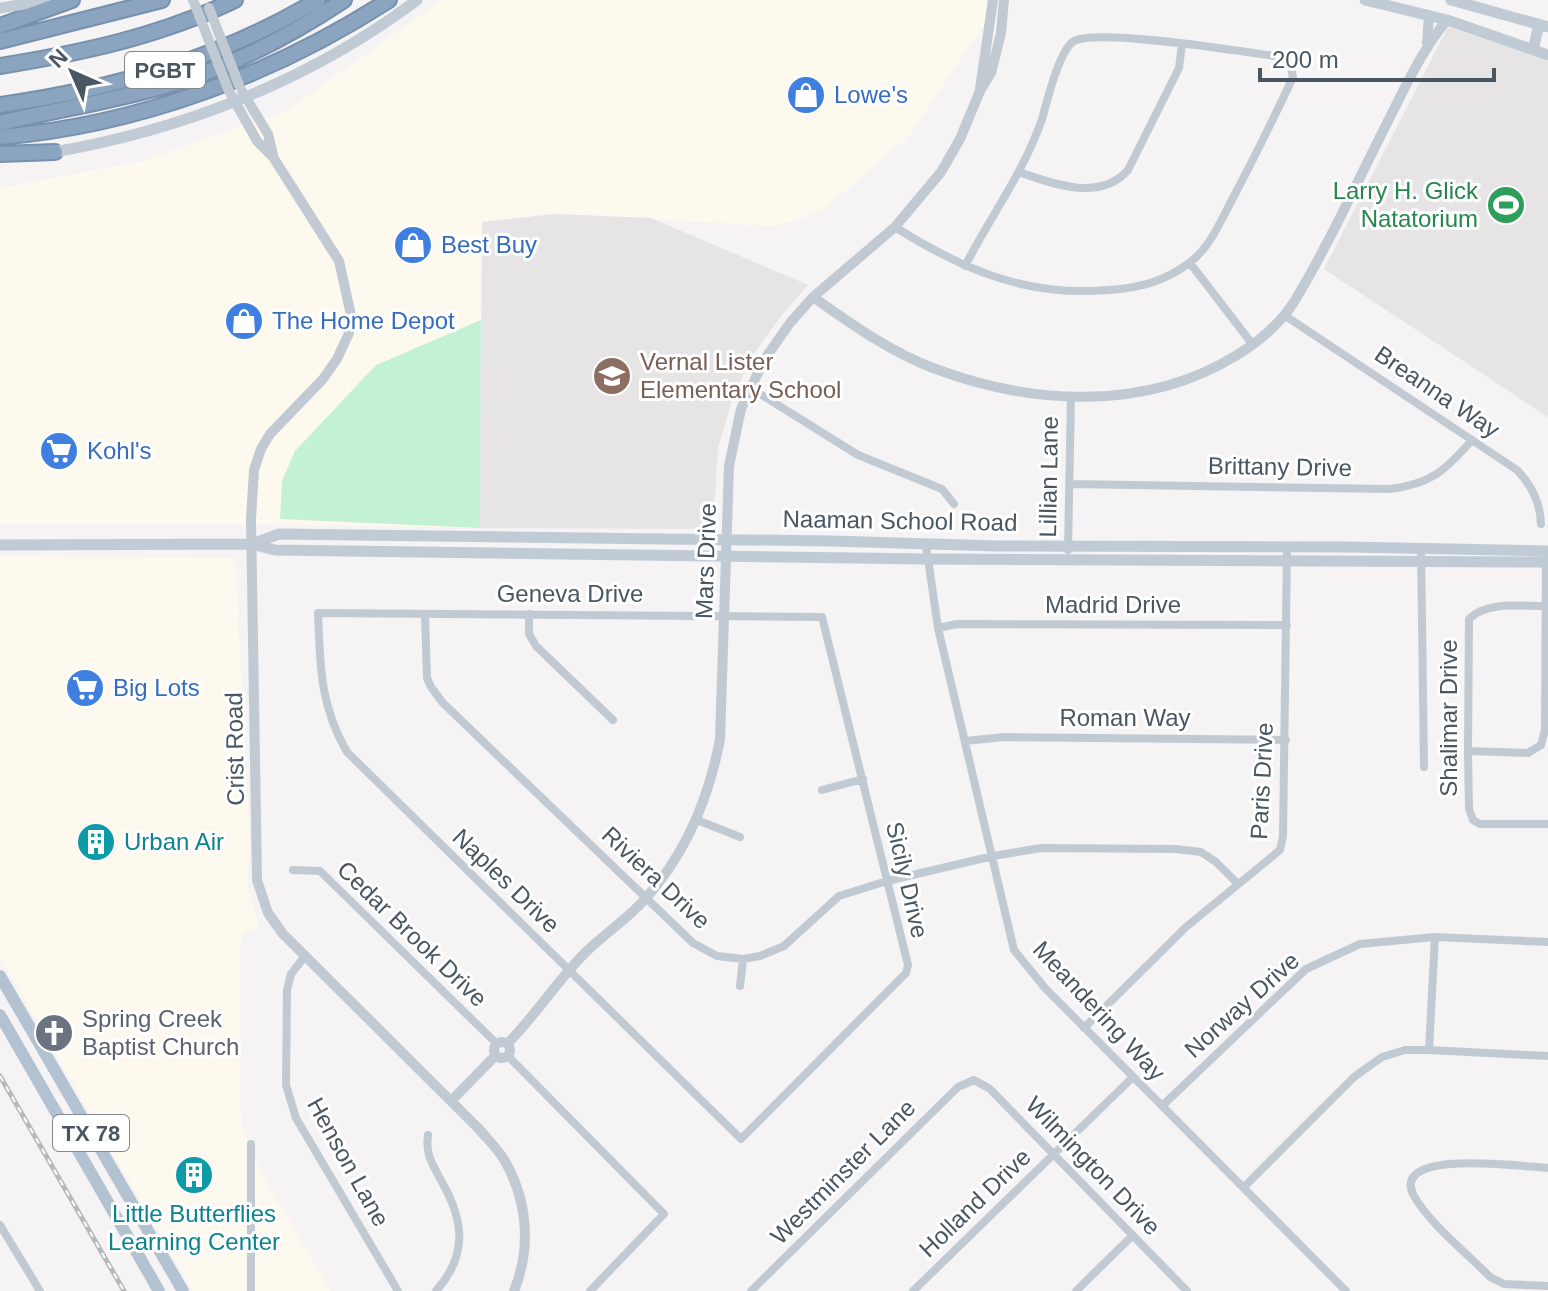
<svg xmlns="http://www.w3.org/2000/svg" width="1548" height="1291" font-family="Helvetica,sans-serif">
	<rect width="100%" height="100%" fill="#f5f3f3"/>
	<path fill="#fdf9ef" d="M 442,0 L 986,0 L 988,19 L 909,136 L 823,210 L 795,221 L 773,226 L 555,214 L 482,222 L 480,528 L 234,524 L 0,524 L 0,188 L 142,161 L 286,111 Z
		M 0,556 L 235,558 L 250,846 L 247,885 L 259,927 L 243,934 L 240,946 L 241,1123 L 260,1171 L 331,1291 L 193,1291 L 0,958 Z"/>
	<path fill="#e6e4e5" d="M 1448,27 L 1548,61 L 1548,417 L 1324,269 Z
		M 555,214 L 651,218 L 808,285 L 782,315 L 752,356 L 733,397 L 718,447 L 713,529 L 480,528 L 482,222 Z"/>
	<path fill="#c3f1d5" d="M 481,320 L 480,528 L 280,519 L 282,481 L 295,451 L 376,365 Z"/>
	<g fill="none" stroke-linecap="round" stroke-linejoin="round">
		<g stroke="#7690ad" stroke-width="18">
			<path id="motorway" d="M 0,26 L 72,0
				M 0,41 L 162,0
				M 0,66 C 81,53 161,36 235,0
				M 0,105 C 113,89 220,59 318,0
				M 0,123 C 56,110 113,101 168,85 C 230,67 290,36 344,0
				M 0,137 C 138,125 273,75 389,0
				M 0,154 L 55,152"/>
		</g>
		<path stroke="#c1cad2" stroke-width="8" d="M 1019,172 C 1053,184 1100,202 1128,170 L 1179,68 L 1182,44
			M 895,227 C 963,270 1027,297 1109,290 C 1138,288 1164,282 1189,263 C 1210,248 1221,220 1233,198 C 1254,158 1274,118 1293,77 L 1291,67 L 1281,57 C 1246,52 1098,28 1074,41 C 1059,50 1047,102 1042,119 C 1024,172 990,217 965,266
			M 1190,263 L 1253,345
			M 1284,315 L 1517,470 C 1532,486 1540,502 1541,524
			M 749,387 L 858,455 L 942,489 L 954,504
			M 1069,484 L 1390,489 C 1431,484 1446,470 1472,440
			M 926,545 L 938,628 L 1014,950 L 1045,988 L 1346,1291
			M 1421,548 L 1424,767
			M 1068,550 L 1071,396
			M 1548,606 C 1523,607 1488,600 1469,619 L 1468,751 L 1469,809 L 1473,820 L 1480,824 L 1548,824
			M 318,613 L 822,617 L 908,965 L 906,973 L 741,1139 L 347,752 C 320,706 320,665 318,613 Z
			M 425,614 L 427,678 L 431,687 L 443,703 L 693,943 L 717,956 L 743,959 L 760,956 L 784,946 L 839,896 L 887,881 L 993,856 L 1041,848 L 1176,849 L 1201,852 L 1216,862 L 1237,883
			M 529,614 L 529,634 L 536,646 L 613,720
			M 938,628 L 957,624 L 1287,625
			M 965,741 L 1004,737 L 1286,740
			M 1468,751 L 1528,753 L 1541,745 L 1545,730 L 1546,558
			M 822,790 L 863,779
			M 697,820 L 740,837
			M 293,870 L 320,871 L 497,1044
			M 305,956 L 291,974 L 287,990 L 286,1085 L 296,1118 L 398,1291
			M 740,986 L 743,959
			M 1084,1028 L 1186,927 L 1280,850 L 1283,836 L 1287,548
			M 1429,1050 L 1435,937
			M 507,1055 L 664,1214 L 590,1291
			M 1162,1106 L 1306,969 L 1360,944 L 1435,937 L 1548,942
			M 428,1135 C 425,1155 433,1165 442,1182 C 464,1221 468,1255 436,1291
			M 251,1144 L 251,1291
			M 1548,1168 C 1526,1167 1388,1147 1414,1196 C 1429,1223 1469,1255 1490,1277 L 1504,1284 L 1548,1286
			M 1244,1187 L 1354,1077 L 1382,1057 L 1405,1050 L 1429,1050 L 1548,1056
			M 0,1225 L 40,1291
			M 751,1291 L 958,1087 L 974,1080 L 990,1089 L 1187,1291
			M 913,1291 L 1133,1077
			M 1076,1291 L 1132,1236"/>
		<path stroke="#c1cad2" stroke-width="10" d="M 1427,43 L 1429,15
			M 228,89 L 257,141 L 273,157 L 339,261 L 351,315 L 349,333 L 337,359 L 323,379 L 270,434 L 261,449 L 254,470 L 251,519 L 257,880 L 268,913 L 283,934 L 479,1129 C 488,1140 500,1151 506,1163 C 528,1203 531,1249 514,1291
			M 980,89 L 993,0
			M 242,91 L 268,134 L 273,155
			M 813,297 C 850,323 890,352 933,368 C 1031,405 1145,412 1237,355 C 1260,341 1279,325 1294,302 C 1329,244 1358,180 1389,119 C 1407,84 1422,50 1447,20
			M494 1050a8 8 0 1 1 16 0a8 8 0 1 1-16 0Z
			M 507,1044 C 535,1016 555,984 582,956 C 602,935 627,920 646,898 C 686,853 709,798 720,739 L 729,466 L 741,409 L 764,360 L 790,323 L 813,297 L 895,227 L 941,172 L 960,139 L 980,91 L 991,73 L 1001,33 L 1004,0
			M 451,1101 L 496,1055"/>
		<path stroke="#c1cbd6" stroke-width="11" d="M 1365,0 L 1447,20 L 1548,55
			M 1451,0 L 1548,27
			M 0,8 L 50,0
			M 1533,50 L 1539,24
			M 48,153 C 181,131 309,81 417,0
			M 252,544 L 279,534 L 832,541 L 997,546 L 1349,547 L 1548,551
			M 0,545 L 252,544 L 275,550 L 927,559 L 1548,562"/>
		<path stroke="#b3c2d1" stroke-width="12" d="M 0,976 L 183,1291
			M 0,1015 L 159,1291"/>
		<use href="#motorway" stroke="#8ba5c1" stroke-width="14"/>
		<g stroke="#b5b8bd" stroke-width="5">
			<path id="rail" d="M 0,1076 L 124,1291"/>
		</g>
		<use href="#rail" stroke="#fff" stroke-width="2" stroke-dasharray="6" stroke-linecap="butt"/>
		<path stroke="#c1cad2" stroke-width="10" d="M 193,0 L 228,89
			M 209,8 L 239,85"/>
	</g>
	<defs>
		<g id="shop-disc" transform="scale(2)"><circle r="9.5" fill="#3f7fe0" stroke="#fff"/><path d="M-5-2.5h2.3a2.7 3.5 0 0 1 5.4 0H5L5.5 6h-11ZM-1.5-2.5h3a1.5 2.3 0 0 0-3 0Z" fill="#fff"/></g>
		<g id="stadium-disc" transform="scale(2)"><circle r="9.5" fill="#2e9e5b" stroke="#fff"/><path d="M0-5a6.5 5 0 1 0 0 10a6.5 5 0 1 0 0-10ZM-3.5-1.8h7v3.6h-7Z" fill="#fff"/></g>
		<g id="school-disc" transform="scale(2)"><circle r="9.5" fill="#8d6e63" stroke="#fff"/><path d="M0-5L7-2L0 1L-7-2ZM-4 1L0 2.5L4 1V4Q0 6-4 4Z" fill="#fff"/></g>
		<g id="supermarket-disc" transform="scale(2)"><circle r="9.5" fill="#3f7fe0" stroke="#fff"/><path d="M-6-5.5h2.5l.6 2H6L4.5 2H-2.5L-4.4-4H-6ZM-1.5 3.2a1.3 1.3 0 1 0 .1 0ZM3 3.2a1.3 1.3 0 1 0 .1 0Z" fill="#fff"/></g>
		<g id="building-disc" transform="scale(2)"><circle r="9.5" fill="#0f9aa8" stroke="#fff"/><path d="M-4-6H4V6H1V3H-1V6H-4ZM-2.5-4.3h1.7v1.8h-1.7ZM.8-4.3h1.7v1.8H.8ZM-2.5-1h1.7V.8h-1.7ZM.8-1h1.7V.8H.8Z" fill="#fff"/></g>
		<g id="church-disc" transform="scale(2)"><circle r="9.5" fill="#6b7280" stroke="#fff"/><path d="M-1.2-6h2.4v3.5h3.3v2.4h-3.3V6h-2.4V-.1h-3.3v-2.4h3.3Z" fill="#fff"/></g>
	</defs>
	<g fill-rule="evenodd">
		<use href="#shop-disc" x="806" y="95"/>
		<use href="#stadium-disc" x="1506" y="205"/>
		<use href="#shop-disc" x="413" y="245"/>
		<use href="#shop-disc" x="244" y="321"/>
		<use href="#school-disc" x="612" y="376"/>
		<use href="#supermarket-disc" x="59" y="451"/>
		<use href="#supermarket-disc" x="85" y="688"/>
		<use href="#building-disc" x="96" y="842"/>
		<use href="#church-disc" x="54" y="1033"/>
		<use href="#building-disc" x="194" y="1175"/>
	</g>
	<g text-anchor="middle" stroke-width="6" stroke-linejoin="round" paint-order="stroke">
		<g fill="#fff" stroke="#808990" stroke-width="2">
			<rect x="125" y="52" width="80" height="36" rx="6"/>
			<rect x="53" y="1115" width="76" height="36" rx="6"/>
		</g>
		<g font-size="22" font-weight="bold" fill="#4a5661">
			<text x="165" y="78">PGBT</text>
			<text x="91" y="1141">TX 78</text>
		</g>
		<g font-size="24" fill="#366cbe" stroke="#fff" text-anchor="start">
			<text x="834" y="103">Lowe's</text>
			<text x="441" y="253">Best Buy</text>
			<text x="272" y="329">The Home Depot</text>
			<text x="87" y="459">Kohl's</text>
			<text x="113" y="696">Big Lots</text>
		</g>
		<g font-size="24" fill="#27864d" stroke="#fff" text-anchor="end">
			<text x="1478" y="199">Larry H. Glick<tspan x="1478" dy="28">Natatorium</tspan></text>
		</g>
		<g font-size="24" fill="#785e54" stroke="#fff" text-anchor="start">
			<text x="640" y="370">Vernal Lister<tspan x="640" dy="28">Elementary School</tspan></text>
		</g>
		<g font-size="24" fill="#4a5661" stroke="#fff">
			<text transform="translate(1437 392) rotate(34)" y="8">Breanna Way</text>
			<text transform="translate(1280 467) rotate(1)" y="8">Brittany Drive</text>
			<text transform="translate(1049 477) rotate(-89)" y="8">Lillian Lane</text>
			<text transform="translate(900 521) rotate(1)" y="8">Naaman School Road</text>
			<text transform="translate(706 561) rotate(-88)" y="8">Mars Drive</text>
			<text x="570" y="602">Geneva Drive</text>
			<text x="1113" y="613">Madrid Drive</text>
			<text x="1125" y="726">Roman Way</text>
			<text transform="translate(1449 718) rotate(-90)" y="8">Shalimar Drive</text>
			<text transform="translate(235 749) rotate(-91)" y="8">Crist Road</text>
			<text transform="translate(1262 781) rotate(-87)" y="8">Paris Drive</text>
			<text transform="translate(656 878) rotate(43)" y="8">Riviera Drive</text>
			<text transform="translate(907 880) rotate(77)" y="8">Sicily Drive</text>
			<text transform="translate(506 881) rotate(44)" y="8">Naples Drive</text>
			<text transform="translate(412 934) rotate(44)" y="8">Cedar Brook Drive</text>
			<text transform="translate(1242 1005) rotate(-42)" y="8">Norway Drive</text>
			<text transform="translate(1099 1011) rotate(47)" y="8">Meandering Way</text>
			<text transform="translate(348 1162) rotate(61)" y="8">Henson Lane</text>
			<text transform="translate(1093 1166) rotate(46)" y="8">Wilmington Drive</text>
			<text transform="translate(843 1172) rotate(-45)" y="8">Westminster Lane</text>
			<text transform="translate(975 1203) rotate(-44)" y="8">Holland Drive</text>
		</g>
		<g font-size="24" fill="#0d838f" stroke="#fff" text-anchor="start">
			<text x="124" y="850">Urban Air</text>
			<text x="194" y="1222" text-anchor="middle">Little Butterflies<tspan x="194" dy="28">Learning Center</tspan></text>
		</g>
		<g font-size="24" fill="#5b616d" stroke="#fff" text-anchor="start">
			<text x="82" y="1027">Spring Creek<tspan x="82" dy="28">Baptist Church</tspan></text>
		</g>
	</g>
	<g transform="translate(72 72) rotate(315)" stroke="#ffffff" stroke-width="6" paint-order="stroke">
	<path d="M0-6L14 30L0 20L-14 30Z" fill="#4a5661"/>
	<text y="-12" font-size="22" font-weight="bold" text-anchor="middle" fill="#4a5661">N</text>
	</g>
	<path d="M1260 68v12h234v-12" fill="none" stroke="#4a5661" stroke-width="4"/>
	<text x="1272" y="68" font-size="24" fill="#4a5661" stroke="#ffffff" stroke-width="6" paint-order="stroke">200 m</text>
</svg>
